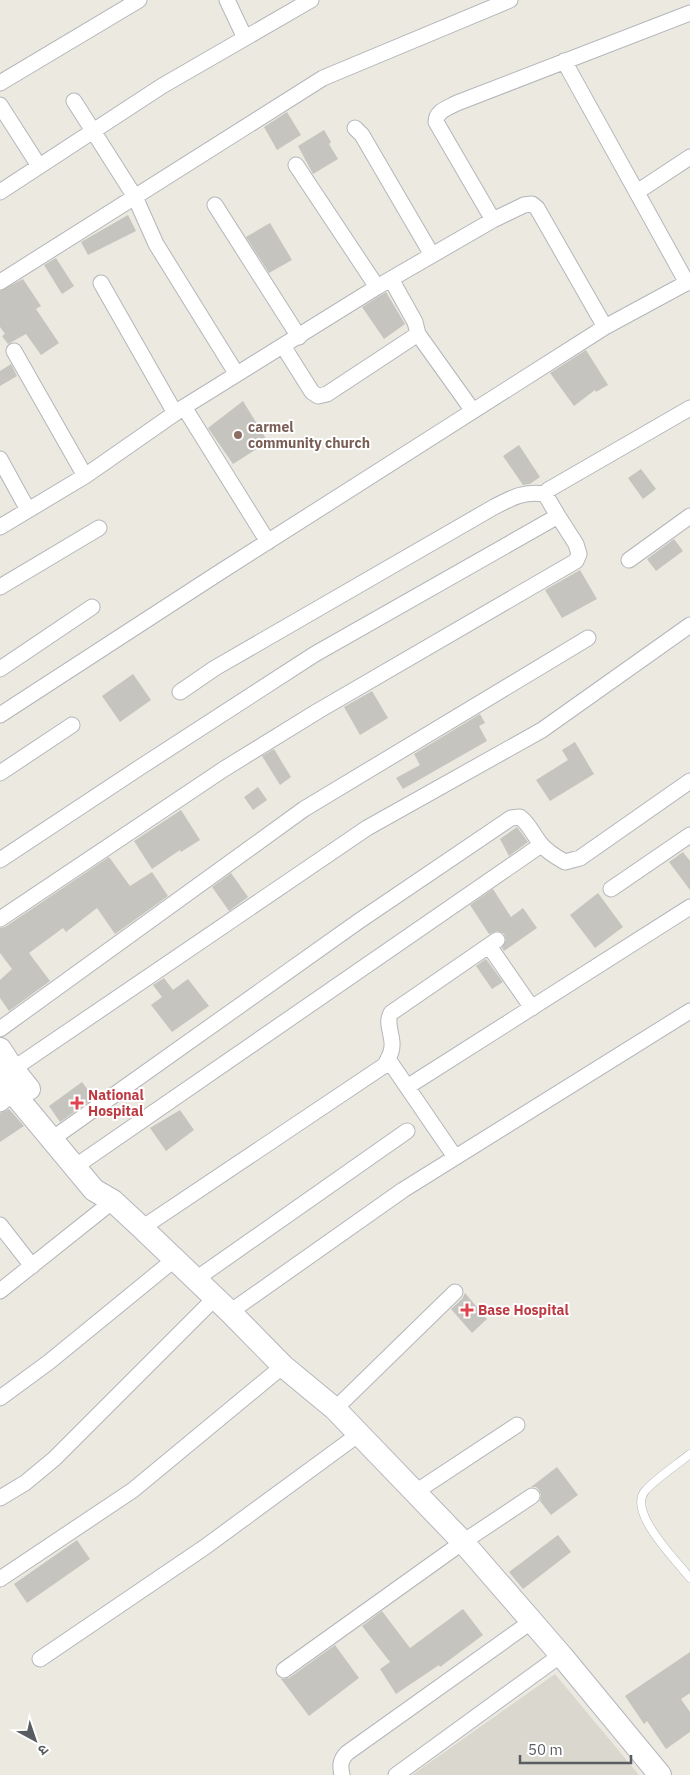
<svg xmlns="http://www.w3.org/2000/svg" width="690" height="1775" font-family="'IBM Plex Sans','Noto Sans Devanagari',sans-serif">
	<rect width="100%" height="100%" fill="#ebe9e0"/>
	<path fill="#dad8ce" d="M 555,1674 L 639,1775 L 412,1775 Z"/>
	<path fill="#c6c4be" d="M 287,112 L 301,135 L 277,150 L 264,127 Z
		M 324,130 L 331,142 L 329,144 L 338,159 L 313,174 L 298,146 Z
		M 128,215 L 136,231 L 88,255 L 81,242 Z
		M 270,223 L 292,260 L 269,273 L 246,237 Z
		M 56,258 L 74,286 L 62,294 L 44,265 Z
		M 23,279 L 41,306 L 36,309 L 59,343 L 41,355 L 26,334 L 8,344 L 2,336 L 5,334 L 0,327 L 0,291 Z
		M 386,292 L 405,324 L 384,339 L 362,307 Z
		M 586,350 L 608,385 L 596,392 L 595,390 L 574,406 L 550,373 Z
		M 11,364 L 17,376 L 0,386 L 0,371 Z
		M 243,401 L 268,442 L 233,464 L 208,428 Z
		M 519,445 L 540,477 L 530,484 L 523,485 L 503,456 Z
		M 641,469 L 656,489 L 643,499 L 628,478 Z
		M 674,539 L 683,551 L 656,571 L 647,559 Z
		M 580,570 L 597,599 L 562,618 L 545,590 Z
		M 133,674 L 151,700 L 120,722 L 102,696 Z
		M 372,691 L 388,718 L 360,735 L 344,707 Z
		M 480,714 L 485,723 L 479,726 L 487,741 L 403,789 L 396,778 L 420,765 L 414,754 Z
		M 575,742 L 594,774 L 550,801 L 536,780 L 568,760 L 562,750 Z
		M 274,749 L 291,777 L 280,785 L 262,756 Z
		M 258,787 L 267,800 L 253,810 L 244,797 Z
		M 181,810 L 200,840 L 181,852 L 180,850 L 152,869 L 134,841 Z
		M 517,827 L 528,842 L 509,856 L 500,839 Z
		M 683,852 L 690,861 L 690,890 L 669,862 Z
		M 109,857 L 130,886 L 152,872 L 168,896 L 115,934 L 97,908 L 66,932 L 63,928 L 29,953 L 50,981 L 9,1011 L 0,998 L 0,980 L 12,969 L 0,953 L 0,928 L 5,927 Z
		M 231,873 L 248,897 L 229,911 L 212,887 Z
		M 493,889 L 511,917 L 523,908 L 537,928 L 504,951 L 502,948 L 506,940 L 504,934 L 497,931 L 489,934 L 470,905 Z
		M 598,893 L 623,927 L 595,948 L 570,915 Z
		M 486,959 L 503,982 L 492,989 L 476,966 Z
		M 164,978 L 173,990 L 188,979 L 209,1006 L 172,1032 L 151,1005 L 162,997 L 153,985 Z
		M 82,1082 L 94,1098 L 60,1122 L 49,1106 Z
		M 9,1109 L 24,1126 L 0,1142 L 0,1113 Z
		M 180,1110 L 194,1130 L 166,1151 L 150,1128 Z
		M 465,1293 L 487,1319 L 472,1333 L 451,1309 L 462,1299 Z
		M 557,1467 L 578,1495 L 551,1515 L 540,1501 L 541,1495 L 539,1490 L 536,1487 L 531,1487 Z
		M 558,1535 L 571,1552 L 523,1589 L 509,1572 Z
		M 77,1540 L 90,1559 L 27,1603 L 14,1584 Z
		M 463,1609 L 483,1635 L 440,1667 L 439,1665 L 396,1694 L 380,1669 L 390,1662 L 362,1626 L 382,1611 L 410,1648 Z
		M 335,1645 L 359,1678 L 309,1716 L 281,1679 L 289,1678 Z
		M 690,1652 L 690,1693 L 681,1699 L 690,1712 L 690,1732 L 666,1749 L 647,1721 L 644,1724 L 625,1696 Z"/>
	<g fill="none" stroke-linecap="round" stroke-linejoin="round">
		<g stroke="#b3b6ba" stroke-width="9">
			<path id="lane" d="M 690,1454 C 678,1464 655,1479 645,1491 C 627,1512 677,1561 690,1578"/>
		</g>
		<g stroke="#b3b6ba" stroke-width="17">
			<path id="street" d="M 227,0 L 245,38
				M 564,61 L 687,283
				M 0,83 L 139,0
				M 74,101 L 135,197 L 156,244 L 236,373
				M 0,105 L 39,166
				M 355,128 L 362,135 L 432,255
				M 296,165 L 377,287
				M 0,192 L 162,86 L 311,0
				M 637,192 L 690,157
				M 215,205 L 299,337
				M 493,220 L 436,122 C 436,111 448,108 457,103 L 690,13
				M 0,282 L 323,78 L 510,0
				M 101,283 L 175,413
				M 418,334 L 473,411
				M 283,346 L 312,392 L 318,396 L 327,394 L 418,334 L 415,322 L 391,279
				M 14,351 L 85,476
				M 184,407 L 268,542
				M 0,459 L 28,510
				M 0,527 L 85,476 L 184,407 L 377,287 L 493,220 L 524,205 L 532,204 L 537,208 L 605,327
				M 629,560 L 690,516
				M 0,587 L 99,528
				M 0,669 L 92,607
				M 180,692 L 215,668 L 494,507 C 513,497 524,491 545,494
				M 0,715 L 217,574 L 605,327 L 690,281
				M 0,773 L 72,725
				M 0,860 L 142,766 L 315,654 L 558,516 L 545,494 L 548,490 L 690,408
				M 611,889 L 690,835
				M 0,919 L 224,769 L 318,711 L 576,561 L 579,554 L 576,544 L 558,516
				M 489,946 L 532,1008
				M 0,1029 L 304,809 L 588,638
				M 388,1059 L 455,1157
				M 13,1069 L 367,828 L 542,730 L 690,625
				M 407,1087 L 690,907
				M 0,1104 L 15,1093
				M 52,1139 L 359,921 L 511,818 L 520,817 C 529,824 533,834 540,843 C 546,851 556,857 565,862 L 580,858 L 690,781
				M 76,1166 L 541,845
				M 0,1225 L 32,1266
				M 142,1228 L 385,1065 C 388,1059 392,1053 392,1046 C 393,1035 385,1023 391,1013 L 497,940
				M 196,1279 L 407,1131
				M 0,1291 L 113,1201
				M 230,1312 L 403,1190 L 690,1011
				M 0,1398 L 49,1362 L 175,1259
				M 335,1409 L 455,1292
				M 414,1493 L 517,1425
				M 0,1498 L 25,1483 L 54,1459 L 215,1298
				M 0,1579 L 133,1490 L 283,1366
				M 40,1659 L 205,1547 L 359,1434
				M 284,1670 L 463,1542 L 532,1496
				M 342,1775 C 340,1766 340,1760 347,1753 L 532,1621
				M 396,1775 L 561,1655"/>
		</g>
		<g stroke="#b4b6bc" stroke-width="24">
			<path id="secondary" d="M 0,1049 L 13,1069 L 29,1089
				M 0,1077 L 94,1190 L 113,1201 L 142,1228 L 230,1312 L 283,1366 L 335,1409 L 463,1542 L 561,1655 L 660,1775"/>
		</g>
		<use href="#lane" stroke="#fff" stroke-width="8"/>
		<use href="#street" stroke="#fff" stroke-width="15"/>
		<use href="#secondary" stroke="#fff" stroke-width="22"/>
	</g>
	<circle fill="#8d6e63" stroke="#fff" stroke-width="2" cx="238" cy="435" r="5"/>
	<g fill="#e0444e" stroke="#fff" stroke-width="2">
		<path d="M74.5 1095.5h5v5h5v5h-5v5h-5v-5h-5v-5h5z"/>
		<path d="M464.5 1302.5h5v5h5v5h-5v5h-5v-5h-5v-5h5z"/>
	</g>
	<g text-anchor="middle" stroke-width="4" stroke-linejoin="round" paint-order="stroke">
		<g font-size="14" font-weight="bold" fill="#785e54" stroke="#fff" text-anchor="start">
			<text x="248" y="432">carmel<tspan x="248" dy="16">community church</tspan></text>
		</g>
		<g font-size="14" font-weight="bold" fill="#be3a42" stroke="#fff" text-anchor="start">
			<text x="88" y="1100">National<tspan x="88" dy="16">Hospital</tspan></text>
			<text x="478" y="1315">Base Hospital</text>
		</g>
	</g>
	<g transform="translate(35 1740) rotate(140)" stroke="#ffffff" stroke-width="4" paint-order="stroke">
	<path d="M0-4L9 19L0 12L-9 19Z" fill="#595c60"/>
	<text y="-8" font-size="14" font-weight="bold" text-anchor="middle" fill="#595c60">उ</text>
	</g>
	<path d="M520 1755v8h111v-8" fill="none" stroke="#595c60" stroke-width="2.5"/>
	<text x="528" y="1755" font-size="15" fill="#595c60" stroke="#ffffff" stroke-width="4" paint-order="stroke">50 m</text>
</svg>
